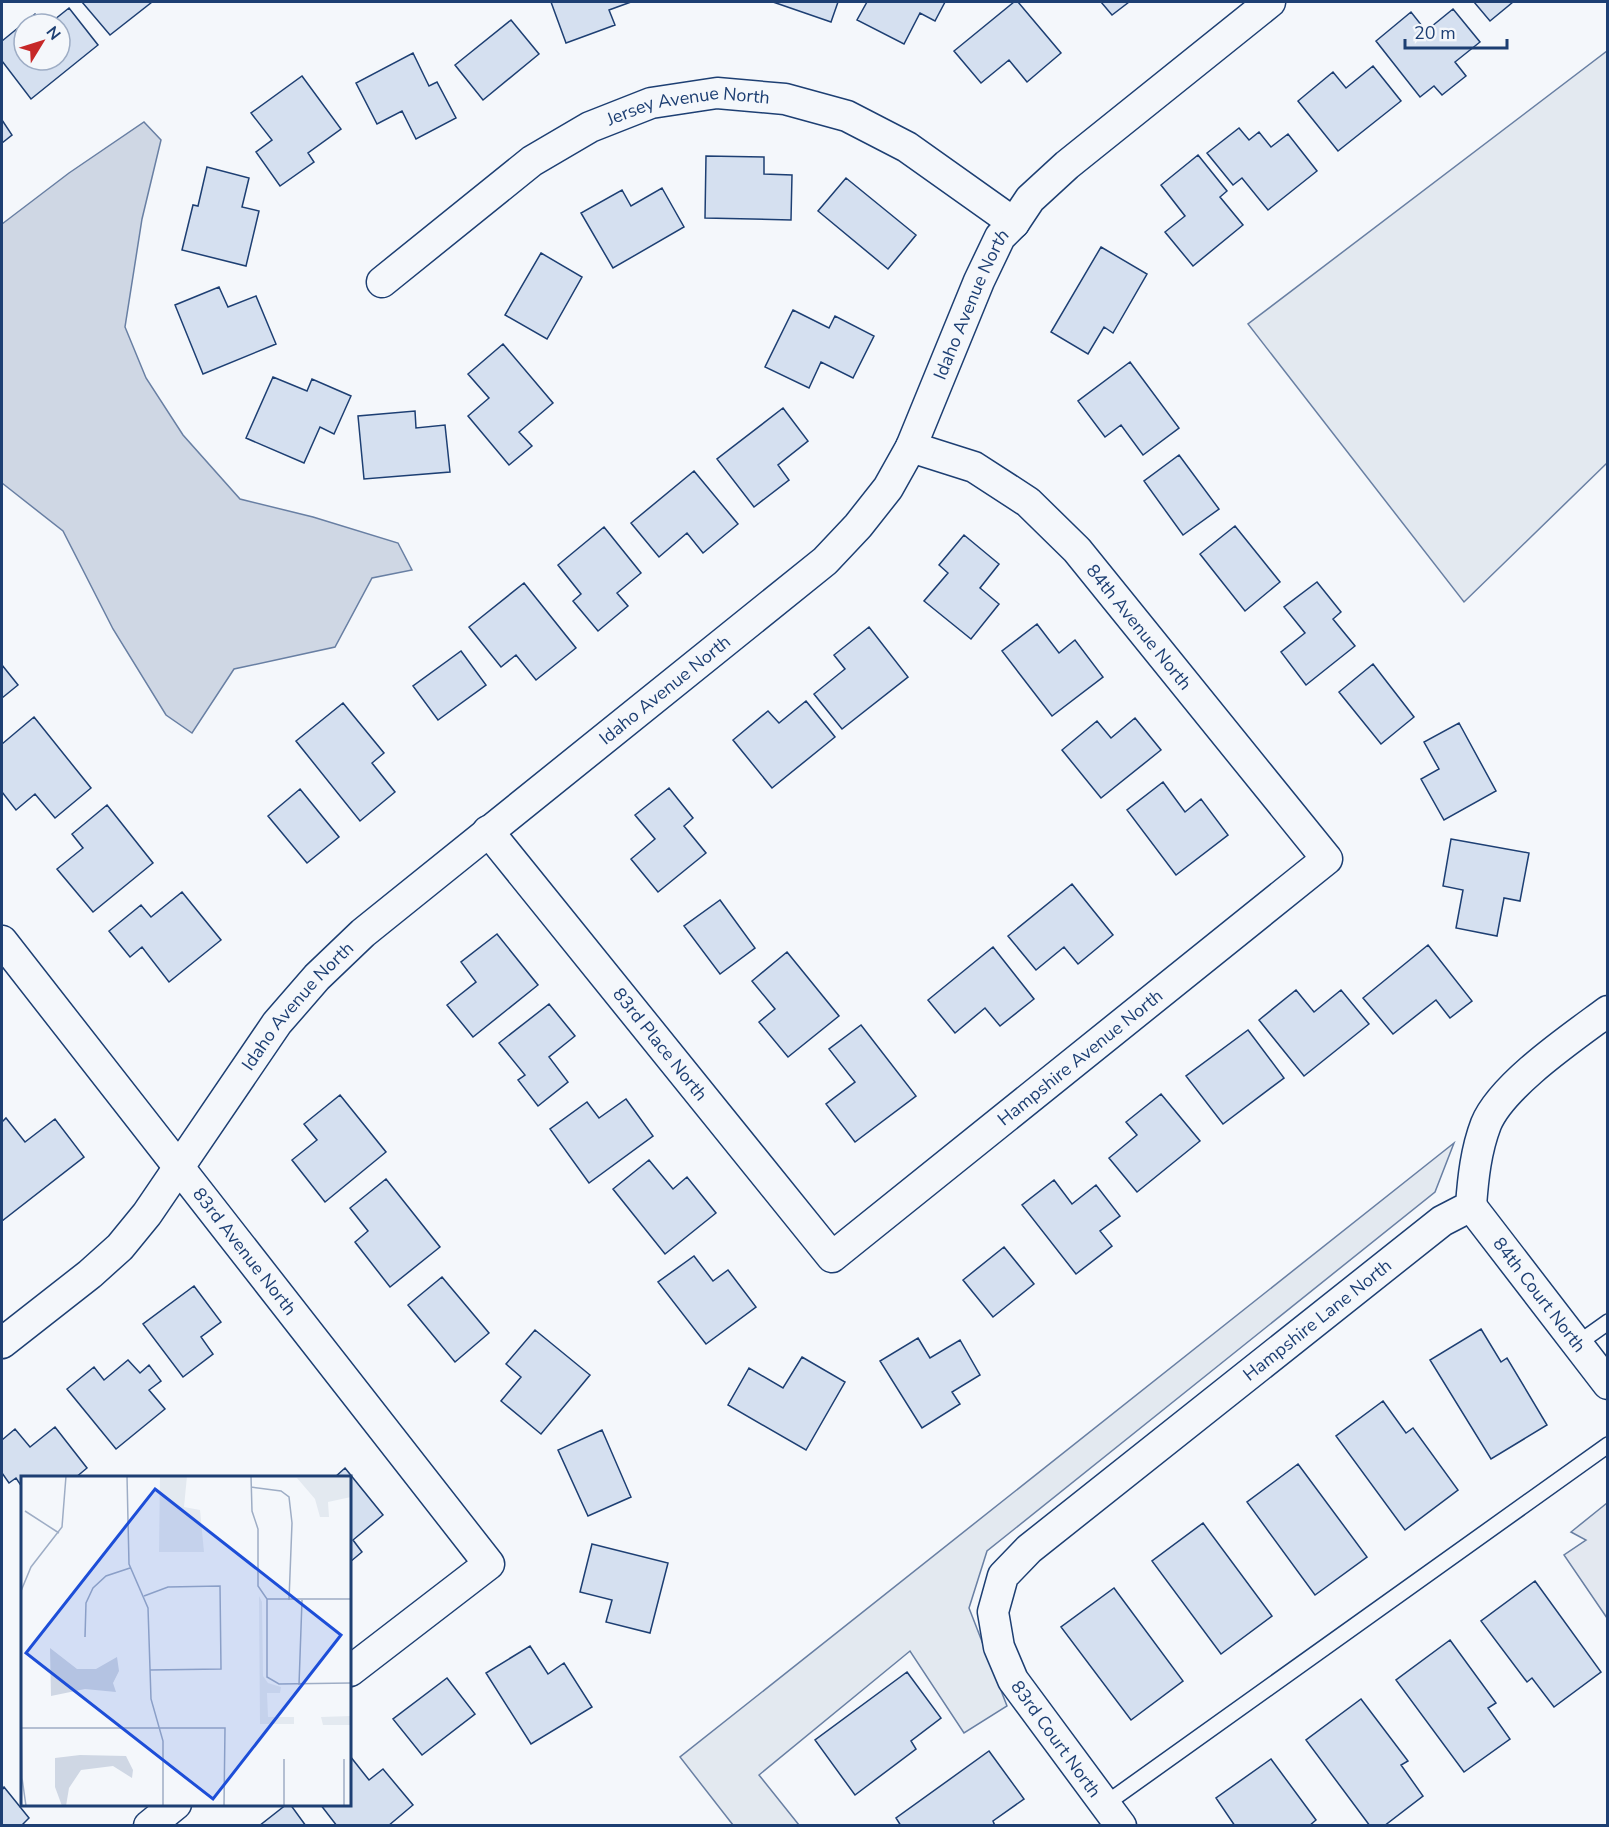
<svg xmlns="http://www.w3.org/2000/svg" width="1609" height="1827" font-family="'Nunito Sans',sans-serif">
	<rect width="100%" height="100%" fill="#f4f7fb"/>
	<path fill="#e3e9f0" stroke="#687fa3" stroke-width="1.5" d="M 1607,51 L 1607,463 L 1464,602 L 1248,324 Z
		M 1454,1143 L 1435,1192 L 987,1551 L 969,1608 L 1007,1706 L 964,1733 L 910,1651 L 759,1775 L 799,1825 L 733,1825 L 680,1757 Z"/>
	<path fill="#e3e8f0" stroke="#687fa3" stroke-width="1.5" d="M 1607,1503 L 1607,1618 L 1564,1555 L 1586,1540 L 1571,1532 Z"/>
	<path fill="#cfd7e4" stroke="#687fa3" stroke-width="1.5" d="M 144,122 L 161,140 L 142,219 L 125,327 L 146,378 L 183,435 L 240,499 L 313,517 L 398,543 L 412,570 L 372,578 L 335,647 L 234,669 L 192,733 L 166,715 L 113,629 L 63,531 L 2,483 L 2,224 L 69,173 Z"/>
	<path fill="#d5e0f0" stroke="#1d3f73" stroke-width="1.5" d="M 82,2 L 152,2 L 110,35 Z
		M 551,2 L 631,2 L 609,10 L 615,25 L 566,43 Z
		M 773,2 L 838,2 L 831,22 Z
		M 867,2 L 945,2 L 935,21 L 920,13 L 904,44 L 857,20 Z
		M 1014,2 L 1018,2 L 1061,53 L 1027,82 L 1009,60 L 981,83 L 954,51 Z
		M 1101,2 L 1129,2 L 1112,15 Z
		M 1474,2 L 1513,2 L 1490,21 Z
		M 69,8 L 98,45 L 31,99 L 2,61 L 2,41 L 35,14 L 43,24 L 24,24 L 24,60 L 60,60 L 60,24 L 49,24 Z
		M 1453,9 L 1480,42 L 1455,62 L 1466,76 L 1442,95 L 1434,86 L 1420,97 L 1376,41 L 1411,12 L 1426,31 Z
		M 511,20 L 539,54 L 483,100 L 455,65 Z
		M 413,53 L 429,86 L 437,82 L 456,118 L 416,139 L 402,111 L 377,124 L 356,83 Z
		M 1373,66 L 1401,101 L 1338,151 L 1298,101 L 1333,72 L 1346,88 Z
		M 302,76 L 341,129 L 308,153 L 314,162 L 280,186 L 256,152 L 272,140 L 251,113 Z
		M 2,120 L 12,135 L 2,143 Z
		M 1239,128 L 1249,140 L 1259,132 L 1271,147 L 1288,134 L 1317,171 L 1268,210 L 1242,178 L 1233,185 L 1207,153 Z
		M 1198,155 L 1227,191 L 1220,197 L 1243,225 L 1193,266 L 1165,232 L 1185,216 L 1161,185 Z
		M 706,156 L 764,157 L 764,174 L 792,175 L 791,220 L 705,218 Z
		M 207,167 L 249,178 L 242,207 L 259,211 L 246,266 L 182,250 L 193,205 L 198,206 Z
		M 846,178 L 916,235 L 888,269 L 818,211 Z
		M 662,188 L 684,227 L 613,268 L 581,213 L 622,190 L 631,206 Z
		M 1101,247 L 1147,274 L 1113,333 L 1104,327 L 1088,354 L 1051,332 Z
		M 541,253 L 582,277 L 547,339 L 505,315 Z
		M 219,287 L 228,307 L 256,296 L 276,344 L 203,374 L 175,305 Z
		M 793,310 L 829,328 L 835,316 L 874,336 L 853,378 L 821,362 L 809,388 L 765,367 Z
		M 503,344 L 553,403 L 519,432 L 532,446 L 509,465 L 468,416 L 489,398 L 468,374 Z
		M 1130,362 L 1179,428 L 1143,455 L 1121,425 L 1105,437 L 1078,401 Z
		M 273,377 L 307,391 L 312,379 L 351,396 L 334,434 L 320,427 L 304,463 L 246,438 Z
		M 783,408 L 808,441 L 778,465 L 789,480 L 754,507 L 717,459 Z
		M 415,411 L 416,428 L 445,425 L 450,472 L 364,479 L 358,416 Z
		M 1179,455 L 1219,509 L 1183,535 L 1144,481 Z
		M 694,471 L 738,524 L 703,553 L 687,533 L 659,557 L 631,523 Z
		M 1235,526 L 1280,582 L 1245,611 L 1200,554 Z
		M 604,527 L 641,573 L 617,593 L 628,606 L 598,631 L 573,601 L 581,594 L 558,565 Z
		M 964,535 L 999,564 L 980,588 L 999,604 L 971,639 L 924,601 L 948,573 L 939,565 Z
		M 1317,582 L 1341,612 L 1333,619 L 1355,646 L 1306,685 L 1281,652 L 1305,633 L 1284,607 Z
		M 524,583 L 576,648 L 536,680 L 516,655 L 501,667 L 469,627 Z
		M 1037,624 L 1059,653 L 1075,640 L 1103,677 L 1052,716 L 1002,651 Z
		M 869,627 L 908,677 L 842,729 L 814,694 L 845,669 L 834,655 Z
		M 461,651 L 486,685 L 438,720 L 413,686 Z
		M 1373,664 L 1414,717 L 1381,744 L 1339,692 Z
		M 2,665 L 18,685 L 2,698 Z
		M 806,701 L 835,737 L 772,788 L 733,740 L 768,711 L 779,723 Z
		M 343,703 L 384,753 L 372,763 L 395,792 L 360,821 L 296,741 Z
		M 34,717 L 91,788 L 55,818 L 35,794 L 16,810 L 2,792 L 2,744 Z
		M 1135,718 L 1161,750 L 1101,798 L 1062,750 L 1097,721 L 1111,738 Z
		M 1459,723 L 1496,791 L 1444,820 L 1421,779 L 1439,769 L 1424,742 Z
		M 1163,782 L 1185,812 L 1201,799 L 1228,835 L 1176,875 L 1127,810 Z
		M 669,788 L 693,818 L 684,826 L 706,853 L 658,892 L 631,859 L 655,839 L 635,815 Z
		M 300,789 L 339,837 L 307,863 L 268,816 Z
		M 107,805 L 153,863 L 93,912 L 57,869 L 83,848 L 72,834 Z
		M 1451,839 L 1529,853 L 1520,901 L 1504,898 L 1497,936 L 1456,928 L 1463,890 L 1443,886 Z
		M 1072,884 L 1113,935 L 1078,964 L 1064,947 L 1036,970 L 1008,936 Z
		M 182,892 L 221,940 L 169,982 L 142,947 L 130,957 L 109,931 L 141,905 L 151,917 Z
		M 720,900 L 755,948 L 720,974 L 684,926 Z
		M 497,934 L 538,985 L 473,1037 L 447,1005 L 476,982 L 461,962 Z
		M 1428,945 L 1472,1001 L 1450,1018 L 1436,1000 L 1393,1034 L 1363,998 Z
		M 993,947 L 1034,999 L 1000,1026 L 985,1008 L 955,1033 L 928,1000 Z
		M 787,952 L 839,1016 L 788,1057 L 759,1022 L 775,1009 L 752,981 Z
		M 1296,990 L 1314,1012 L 1341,990 L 1369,1024 L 1304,1076 L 1259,1020 Z
		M 549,1004 L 575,1036 L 549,1057 L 568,1082 L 538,1106 L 518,1080 L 525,1075 L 499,1043 Z
		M 861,1025 L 916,1096 L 855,1142 L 826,1104 L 855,1082 L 829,1049 Z
		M 1248,1030 L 1284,1078 L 1223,1124 L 1186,1076 Z
		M 1161,1094 L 1200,1141 L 1137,1192 L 1109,1158 L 1137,1135 L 1126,1122 Z
		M 340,1095 L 386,1152 L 325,1202 L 292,1160 L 317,1140 L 304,1124 Z
		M 626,1099 L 653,1136 L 589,1183 L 550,1129 L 587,1102 L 599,1118 Z
		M 6,1118 L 25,1142 L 55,1119 L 84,1157 L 2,1221 L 2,1122 Z
		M 649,1160 L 673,1189 L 687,1177 L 716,1213 L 665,1254 L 613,1189 Z
		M 386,1179 L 440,1247 L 390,1287 L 355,1242 L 368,1231 L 350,1208 Z
		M 1054,1180 L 1072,1204 L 1096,1185 L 1120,1216 L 1100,1231 L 1112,1246 L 1076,1274 L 1022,1205 Z
		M 1004,1247 L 1034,1284 L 993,1317 L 963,1280 Z
		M 694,1256 L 713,1281 L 728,1270 L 756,1307 L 706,1344 L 658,1282 Z
		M 442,1277 L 489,1333 L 455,1362 L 408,1305 Z
		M 194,1286 L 221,1322 L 201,1337 L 213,1354 L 183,1377 L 143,1324 Z
		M 1481,1329 L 1501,1362 L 1507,1358 L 1547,1425 L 1491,1459 L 1430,1360 Z
		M 535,1330 L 590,1375 L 541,1434 L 501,1401 L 521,1377 L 506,1364 Z
		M 918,1338 L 930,1358 L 960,1340 L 980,1375 L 952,1392 L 960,1404 L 922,1428 L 880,1361 Z
		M 802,1357 L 845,1382 L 806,1450 L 728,1405 L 749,1368 L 783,1388 Z
		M 128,1360 L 140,1373 L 149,1365 L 161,1381 L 149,1390 L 165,1409 L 116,1449 L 67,1389 L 94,1367 L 104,1380 Z
		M 1383,1401 L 1406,1433 L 1413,1428 L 1458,1490 L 1405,1530 L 1336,1436 Z
		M 55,1427 L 87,1468 L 75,1478 L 22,1478 L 22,1487 L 16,1478 L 9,1483 L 2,1473 L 2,1440 L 15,1429 L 30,1447 Z
		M 602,1430 L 631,1497 L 588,1516 L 558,1450 Z
		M 1298,1464 L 1367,1557 L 1315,1595 L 1247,1502 Z
		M 345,1468 L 383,1515 L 353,1540 L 362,1552 L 350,1562 L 350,1478 L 334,1478 Z
		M 1203,1523 L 1272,1616 L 1221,1654 L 1152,1561 Z
		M 592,1544 L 668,1563 L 650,1633 L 606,1622 L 612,1600 L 580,1592 Z
		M 1535,1581 L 1601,1672 L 1554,1707 L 1532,1678 L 1527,1682 L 1481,1621 Z
		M 1114,1588 L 1183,1681 L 1131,1720 L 1061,1627 Z
		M 1450,1640 L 1496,1703 L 1488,1708 L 1510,1739 L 1464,1772 L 1396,1680 Z
		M 530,1646 L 548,1674 L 564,1663 L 592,1707 L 531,1744 L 486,1673 Z
		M 907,1672 L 941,1718 L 911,1741 L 916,1749 L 855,1795 L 815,1740 Z
		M 447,1678 L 475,1714 L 422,1755 L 393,1719 Z
		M 1361,1699 L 1408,1761 L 1401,1765 L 1423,1796 L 1384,1826 L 1370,1826 L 1306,1740 Z
		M 989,1751 L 1024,1799 L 993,1821 L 995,1826 L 901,1826 L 896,1818 Z
		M 350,1756 L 369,1780 L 383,1769 L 413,1805 L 388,1826 L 337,1826 L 320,1804 L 350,1804 Z
		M 1271,1759 L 1316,1820 L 1309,1826 L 1235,1826 L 1216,1798 Z
		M 4,1787 L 29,1818 L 21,1826 L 2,1826 L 2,1790 Z
		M 287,1804 L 290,1804 L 306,1826 L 259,1826 Z"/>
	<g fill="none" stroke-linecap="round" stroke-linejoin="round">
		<g stroke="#1d3f73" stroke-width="18">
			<path id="service" d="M 1577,1344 L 1608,1322
				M 1104,1805 L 1608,1445"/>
		</g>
		<g stroke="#1d3f73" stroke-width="33">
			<g id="minor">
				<path id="s1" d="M 382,282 L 532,161 L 590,127 L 651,103 L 717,93 L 785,99 L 847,116 L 907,147 L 1014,223"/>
				<path id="s2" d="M 488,831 L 832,1257 L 1327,859 L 1077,550 L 1028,502 L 974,467 L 911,447"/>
				<path id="s3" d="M 2,941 L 489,1564 L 350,1671"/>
				<path id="s4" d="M 1471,1206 L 1608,1384"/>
				<path id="s5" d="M 2,1343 L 90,1274 L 120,1247 L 147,1214 L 277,1023 L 317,977 L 363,933 L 825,561 L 858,526 L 888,488 L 911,447 L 979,281 L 1000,237 L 1014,223 L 1030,199 L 1067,165 L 1270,2"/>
				<path d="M 149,1826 L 176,1804"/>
				<path id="s6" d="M 1121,1826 L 1013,1680 L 999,1647 L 993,1612 L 1003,1576 L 1029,1549 L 1442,1221 L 1471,1206 C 1473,1178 1476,1150 1486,1124 C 1502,1085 1573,1037 1608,1011"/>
			</g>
		</g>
		<use href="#service" stroke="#f4f7fb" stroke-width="15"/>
		<use href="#minor" stroke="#f4f7fb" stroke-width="30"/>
	</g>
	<g text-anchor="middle" stroke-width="4.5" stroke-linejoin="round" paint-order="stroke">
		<g font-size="18" fill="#1d3f73" stroke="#f4f7fb">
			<text dy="6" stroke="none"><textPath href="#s1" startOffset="362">Jersey Avenue North</textPath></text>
			<text dy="6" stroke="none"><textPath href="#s5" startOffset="1442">Idaho Avenue North</textPath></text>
			<text transform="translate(1139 627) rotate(51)" y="6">84th Avenue North</text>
			<text dy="6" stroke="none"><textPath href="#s5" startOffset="938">Idaho Avenue North</textPath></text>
			<text dy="6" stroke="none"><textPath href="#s5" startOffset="452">Idaho Avenue North</textPath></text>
			<text dy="6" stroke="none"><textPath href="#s2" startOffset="274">83rd Place North</textPath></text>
			<text dy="6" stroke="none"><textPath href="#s2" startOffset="866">Hampshire Avenue North</textPath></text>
			<text dy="6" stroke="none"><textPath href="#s3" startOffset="394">83rd Avenue North</textPath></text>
			<text dy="6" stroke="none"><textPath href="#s4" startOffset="112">84th Court North</textPath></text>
			<text dy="6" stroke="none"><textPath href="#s6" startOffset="696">Hampshire Lane North</textPath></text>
			<text transform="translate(1056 1739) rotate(54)" y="6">83rd Court North</text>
		</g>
	</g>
	<g transform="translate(21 1476)">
		<rect width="330" height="330" fill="#f4f7fb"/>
		<path d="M 139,0 L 166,0 L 163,31 L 179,34 L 183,76 L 138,76 ZM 276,2 L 330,2 L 330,21 L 307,26 L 308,41 L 299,41 L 294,23 ZM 238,120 L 241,126 L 242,200 L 247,207 L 260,211 L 259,217 L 246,217 L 247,241 L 273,241 L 273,248 L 239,248 ZM 330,240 L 330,249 L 302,249 L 300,241 Z" fill="#e3e9f0"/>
		<path d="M 29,172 L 56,193 L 75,193 L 96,181 L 98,195 L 92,207 L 95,216 L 64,213 L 30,220 ZM 59,279 L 105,280 L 112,294 L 111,302 L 92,290 L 60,294 L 48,312 L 45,330 L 41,330 L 34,311 L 34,282 Z" fill="#cfd7e4"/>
		<path fill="none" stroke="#9eadc5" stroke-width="1.5" d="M 106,0 L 108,88 L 127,132 L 130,223 L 142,265 L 142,330M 230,0 L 231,35 L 237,53 L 237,110 L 246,123 L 246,201 L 258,208 L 330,207M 230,11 L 260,15 L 268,21 L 271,47 L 268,124M 330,27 L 330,51M 4,35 L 38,57M 0,115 L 10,91 L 41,51 L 45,0M 123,120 L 147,111 L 199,110 L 200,193 L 129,194M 246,123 L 330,123M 64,161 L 65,127 L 72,112 L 85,100 L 109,92M 278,209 L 281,124M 0,220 L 1,302 L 5,330M 0,252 L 204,252 L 203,330M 263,283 L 263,330M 323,283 L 323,330"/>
		<path fill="#1d4ed8" fill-opacity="0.15" stroke="#1d4ed8" stroke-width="3" d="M 134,13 L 320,159 L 192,323 L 5,177 Z"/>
		<rect width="330" height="330" fill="none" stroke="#1d3f73" stroke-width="3"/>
	</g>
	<rect width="1609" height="1827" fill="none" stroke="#1d3f73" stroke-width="6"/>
	<g transform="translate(42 42) rotate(52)"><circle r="28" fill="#f4f7fb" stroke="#9eadc5" stroke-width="1.5"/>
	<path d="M0-4.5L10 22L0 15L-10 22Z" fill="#c62828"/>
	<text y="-9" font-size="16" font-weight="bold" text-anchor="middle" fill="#1d3f73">N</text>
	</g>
	<path d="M1405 39v9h102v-9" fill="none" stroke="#1d3f73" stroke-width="3"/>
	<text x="1414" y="39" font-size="18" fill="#1d3f73" stroke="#f4f7fb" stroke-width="4.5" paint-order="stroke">20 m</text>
</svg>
